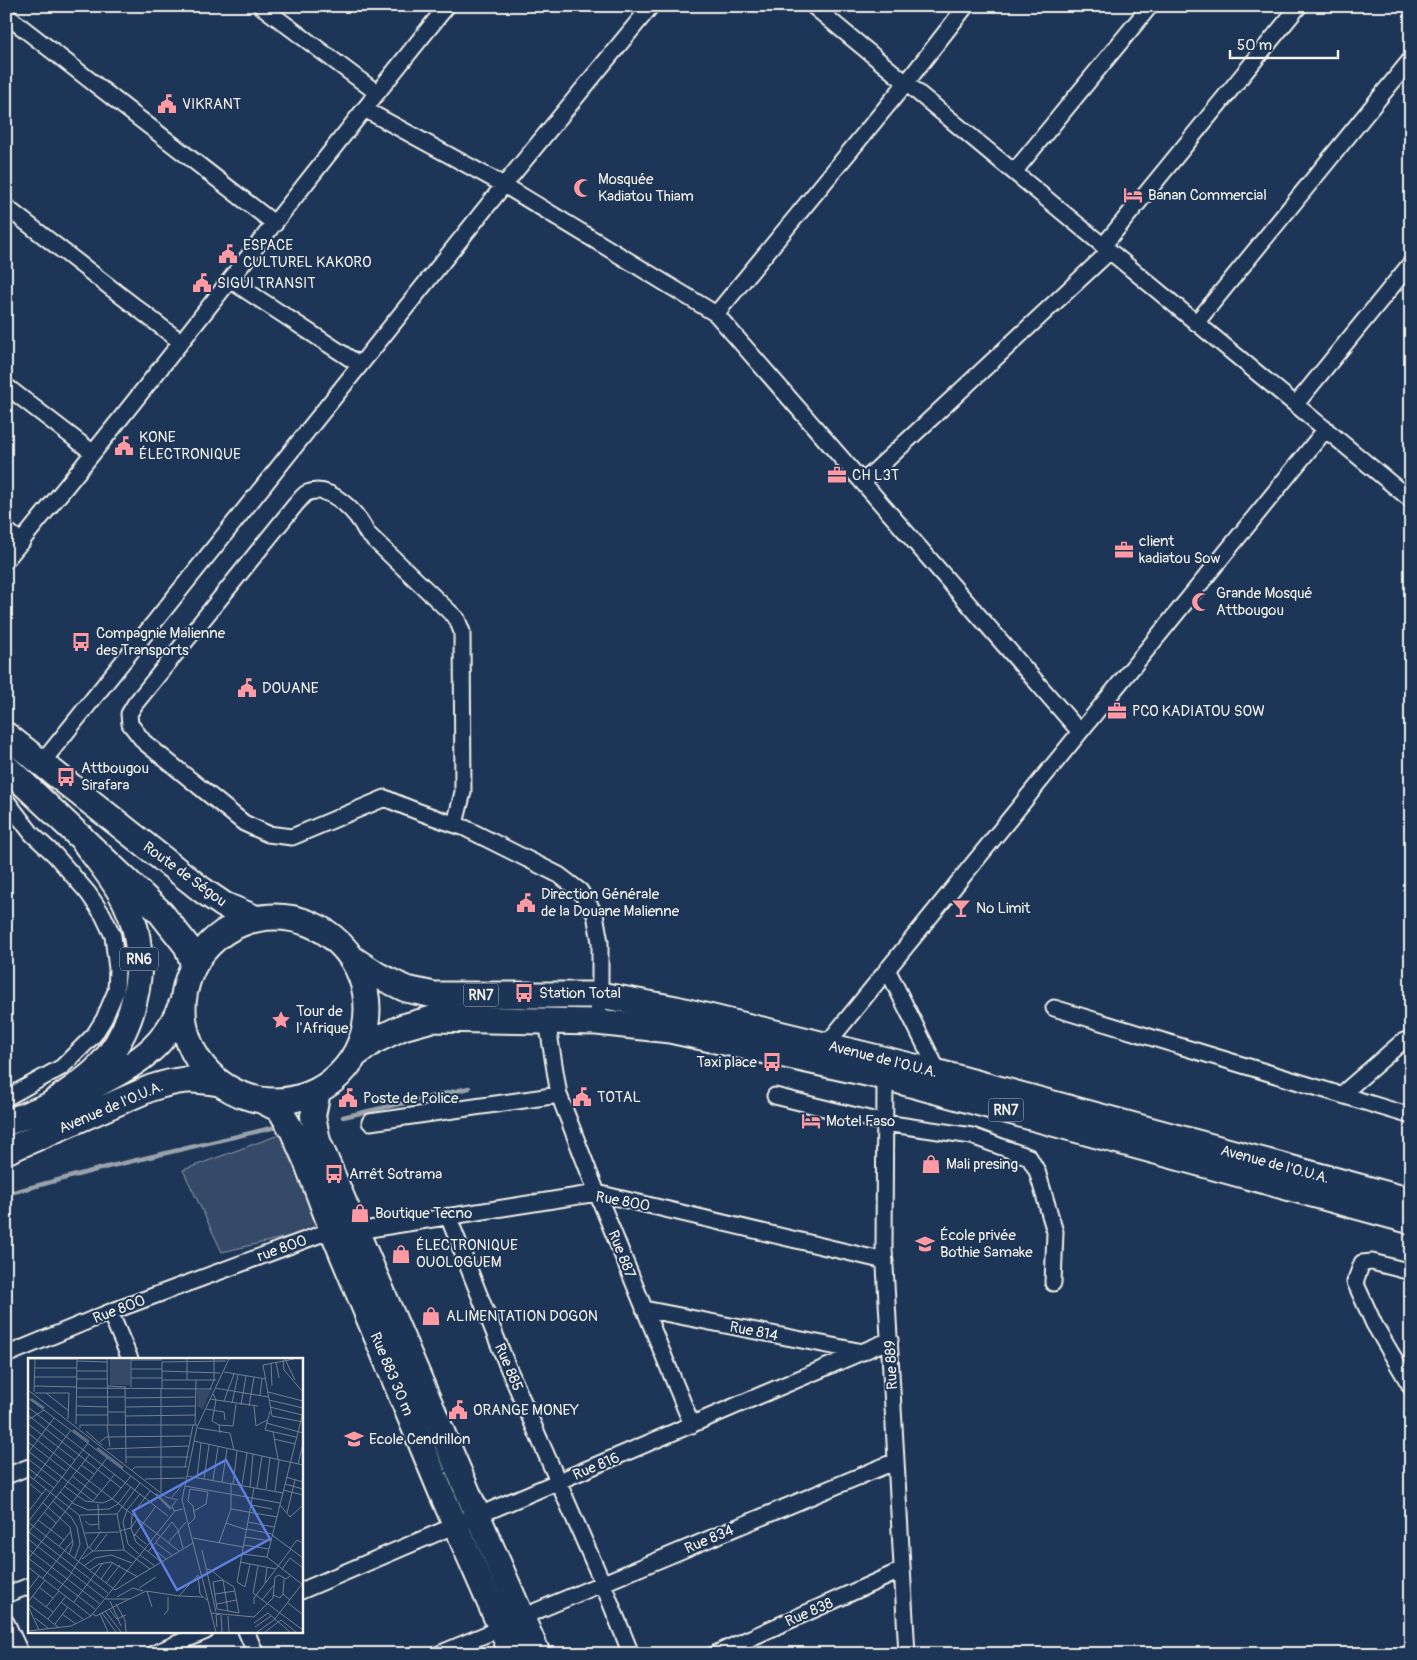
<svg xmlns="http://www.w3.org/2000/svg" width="1417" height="1660" font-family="Pangolin,sans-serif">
	<rect width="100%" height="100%" fill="#1d3557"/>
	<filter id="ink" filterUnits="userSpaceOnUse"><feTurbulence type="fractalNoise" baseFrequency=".02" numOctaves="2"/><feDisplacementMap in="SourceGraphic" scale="10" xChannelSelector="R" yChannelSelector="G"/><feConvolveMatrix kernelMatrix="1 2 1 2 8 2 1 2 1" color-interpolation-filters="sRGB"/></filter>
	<g filter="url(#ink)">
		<path fill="#354a67" stroke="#949ea8" d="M 287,1132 L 321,1229 L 222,1252 L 183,1170 Z"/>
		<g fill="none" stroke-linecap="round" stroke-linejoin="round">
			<path stroke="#9aa2ab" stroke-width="4.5" d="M 343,1117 L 469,1088
				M 6,1194 L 103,1168 L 280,1126"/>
			<g stroke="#f4f1e8" stroke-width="19">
				<path id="minor" d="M 261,6 L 376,92
					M 813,6 L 1411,500
					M 6,15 L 275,224
					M 364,109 L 504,185 L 716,314 L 1080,732
					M 1014,172 L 1150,6
					M 6,207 L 181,342
					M 1103,246 L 1299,6
					M 230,280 L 360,365
					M 716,314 L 906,83 L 966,6
					M 1196,323 L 1411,59
					M 6,386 L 92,452
					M 1296,404 L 1411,263
					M 863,482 L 1110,251
					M 6,530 L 22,542
					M 6,560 C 157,378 298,189 447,6
					M 41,764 L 504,185 L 651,6
					M 6,800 L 32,834 L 55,855 L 88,893 L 103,915 L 113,936 L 117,969 L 116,991 L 104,1019 L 94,1035 L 62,1067 L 6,1098
					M 455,824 L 463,792 L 462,632 L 457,619 L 367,533 C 358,514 331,483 307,493 C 303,495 299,501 296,504 L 135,704 L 129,714 L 130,724 L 144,742 L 244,823 L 268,834 L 292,837 L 385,798 C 411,810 438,819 465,828 L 559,875 L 580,891 L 595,914 L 600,942 L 600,995 L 597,1022
					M 887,969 L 939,1073
					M 1054,1008 L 1411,1116
					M 547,1021 L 559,1095 L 597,1193 L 692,1425
					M 826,1045 L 1326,429
					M 885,1077 L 884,1249 L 907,1654
					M 1341,1095 L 1402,1042 L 1411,1038
					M 775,1096 L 885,1123 L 972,1136 L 1029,1157 L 1037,1171 L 1055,1232 L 1053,1283
					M 370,1122 L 559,1095
					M 448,1216 L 507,1365 L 603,1584 L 631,1654
					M 357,1231 L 597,1193 L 885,1261
					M 1411,1272 L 1372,1262 L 1362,1263 L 1355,1282 L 1374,1324 L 1411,1387
					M 644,1309 L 863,1352
					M 110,1312 L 130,1359
					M 6,1355 L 110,1312 L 332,1230
					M 6,1476 L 29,1467
					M 301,1591 L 890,1340
					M 6,1595 L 29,1586
					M 522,1617 L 896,1461
					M 6,1622 L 21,1654
					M 246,1631 L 256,1654
					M 153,1654 L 206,1631
					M 439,1654 L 501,1628
					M 715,1654 L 902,1570"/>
			</g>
			<g stroke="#f4f1e8" stroke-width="28">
				<path id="primary" d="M 318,1091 L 313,1116 L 318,1141 L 478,1516 L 538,1654
					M 264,1102 L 280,1110 L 293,1132 L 306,1161 L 332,1230 L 441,1492 L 512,1654"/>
			</g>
			<g stroke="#f4f1e8" stroke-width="29">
				<path id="trunk" d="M 6,735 L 202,890 L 224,905 L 255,918
					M 6,767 L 161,913 L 187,946 L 194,965
					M183 1009a92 92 0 1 1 184 0a92 92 0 1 1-184 0Z
					M 353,959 L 377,975 L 406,989 L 434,995 L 600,995 L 676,1009 L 939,1073 L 1411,1201
					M 356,1054 L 374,1041 L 403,1027 L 432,1019 L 597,1022 L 670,1030 L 885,1077 L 1411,1221
					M 50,1105 C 65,1093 85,1082 98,1068 C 138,1027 151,955 126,903 C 115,879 96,859 81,837
					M 6,1123 C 50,1105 119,1080 153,1048 C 166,1036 175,1020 182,1004
					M 6,1151 L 151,1088 C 179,1079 189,1078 219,1083"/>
			</g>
			<use href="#minor" stroke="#1d3557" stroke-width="15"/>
			<use href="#primary" stroke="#1d3557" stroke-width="24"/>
			<use href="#trunk" stroke="#1d3557" stroke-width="25"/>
		</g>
	</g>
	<defs>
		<g id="civic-bare" transform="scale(1.5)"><path d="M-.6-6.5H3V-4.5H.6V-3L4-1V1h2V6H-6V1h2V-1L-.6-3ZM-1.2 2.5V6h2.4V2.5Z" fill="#ff9aa2" stroke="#1d3557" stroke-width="2.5" paint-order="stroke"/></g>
		<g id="mosque-bare" transform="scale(1.5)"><path d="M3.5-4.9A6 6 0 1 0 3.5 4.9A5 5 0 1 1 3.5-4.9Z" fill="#ff9aa2" stroke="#1d3557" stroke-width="2.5" paint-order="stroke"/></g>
		<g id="hotel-bare" transform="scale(1.5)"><path d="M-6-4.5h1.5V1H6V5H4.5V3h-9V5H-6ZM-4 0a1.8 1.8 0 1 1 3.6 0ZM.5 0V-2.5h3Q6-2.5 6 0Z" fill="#ff9aa2" stroke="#1d3557" stroke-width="2.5" paint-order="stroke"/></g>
		<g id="office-bare" transform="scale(1.5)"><path d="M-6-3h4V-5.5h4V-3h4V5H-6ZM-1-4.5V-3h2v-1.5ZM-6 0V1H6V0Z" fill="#ff9aa2" stroke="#1d3557" stroke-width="2.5" paint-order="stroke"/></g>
		<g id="bus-bare" transform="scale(1.5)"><path d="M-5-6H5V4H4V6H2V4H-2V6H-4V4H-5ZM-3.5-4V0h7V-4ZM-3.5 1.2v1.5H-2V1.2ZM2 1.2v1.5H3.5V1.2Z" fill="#ff9aa2" stroke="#1d3557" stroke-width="2.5" paint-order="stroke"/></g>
		<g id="bar-bare" transform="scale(1.5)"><path d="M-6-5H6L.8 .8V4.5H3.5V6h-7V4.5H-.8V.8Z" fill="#ff9aa2" stroke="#1d3557" stroke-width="2.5" paint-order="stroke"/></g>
		<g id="sight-bare" transform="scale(1.5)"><path d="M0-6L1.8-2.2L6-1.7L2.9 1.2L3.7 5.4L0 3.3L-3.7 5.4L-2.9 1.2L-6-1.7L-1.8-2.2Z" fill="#ff9aa2" stroke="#1d3557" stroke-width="2.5" paint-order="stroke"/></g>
		<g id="shop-bare" transform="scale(1.5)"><path d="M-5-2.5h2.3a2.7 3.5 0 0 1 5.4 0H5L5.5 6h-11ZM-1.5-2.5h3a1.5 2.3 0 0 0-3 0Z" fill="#ff9aa2" stroke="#1d3557" stroke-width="2.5" paint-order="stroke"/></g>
		<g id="school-bare" transform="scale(1.5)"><path d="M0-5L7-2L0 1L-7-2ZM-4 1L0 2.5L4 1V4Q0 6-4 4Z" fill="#ff9aa2" stroke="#1d3557" stroke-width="2.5" paint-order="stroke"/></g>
	</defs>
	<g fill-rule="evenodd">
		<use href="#civic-bare" x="167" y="104"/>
		<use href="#mosque-bare" x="583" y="188"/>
		<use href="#hotel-bare" x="1133" y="195"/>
		<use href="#civic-bare" x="228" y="254"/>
		<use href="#civic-bare" x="202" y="283"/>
		<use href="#civic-bare" x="124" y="446"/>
		<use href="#office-bare" x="837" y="475"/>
		<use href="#office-bare" x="1124" y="550"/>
		<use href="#mosque-bare" x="1201" y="602"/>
		<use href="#bus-bare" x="81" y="642"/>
		<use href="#civic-bare" x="247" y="688"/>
		<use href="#office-bare" x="1117" y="711"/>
		<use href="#bus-bare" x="66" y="777"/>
		<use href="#civic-bare" x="526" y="903"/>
		<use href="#bar-bare" x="961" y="908"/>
		<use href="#bus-bare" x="524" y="993"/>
		<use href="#sight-bare" x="281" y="1020"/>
		<use href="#bus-bare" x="772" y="1062"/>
		<use href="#civic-bare" x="582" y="1097"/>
		<use href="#civic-bare" x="348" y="1098"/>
		<use href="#hotel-bare" x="811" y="1121"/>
		<use href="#shop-bare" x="931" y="1164"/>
		<use href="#bus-bare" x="334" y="1174"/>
		<use href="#shop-bare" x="360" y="1213"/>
		<use href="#school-bare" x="925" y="1244"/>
		<use href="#shop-bare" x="401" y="1254"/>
		<use href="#shop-bare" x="431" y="1316"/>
		<use href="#civic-bare" x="458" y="1410"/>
		<use href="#school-bare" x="354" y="1439"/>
	</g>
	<g text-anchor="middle" stroke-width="4" stroke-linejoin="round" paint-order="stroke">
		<g fill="#1d3557" stroke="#b4b9bc" stroke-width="1">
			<rect x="120" y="947.5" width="38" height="23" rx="4"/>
			<rect x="463.5" y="983.5" width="35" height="23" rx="4"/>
			<rect x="988.5" y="1098.5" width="35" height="23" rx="4"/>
		</g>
		<g font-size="14" font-weight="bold" fill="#f4f1e8">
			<text x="139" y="964">RN6</text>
			<text x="481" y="1000">RN7</text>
			<text x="1006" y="1115">RN7</text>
		</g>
		<g font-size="15" fill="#f4f1e8" stroke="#1d3557" text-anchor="start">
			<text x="182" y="109">VIKRANT</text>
			<text x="598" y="184">Mosquée<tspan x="598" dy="17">Kadiatou Thiam</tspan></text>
			<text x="1148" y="200">Banan Commercial</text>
			<text x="243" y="250">ESPACE<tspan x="243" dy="17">CULTUREL KAKORO</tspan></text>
			<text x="217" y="288">SIGUI TRANSIT</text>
			<text x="139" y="442">KONE<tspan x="139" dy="17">ÉLECTRONIQUE</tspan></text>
			<text x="852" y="480">CH L3T</text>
			<text x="1139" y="546">client<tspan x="1139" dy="17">kadiatou Sow</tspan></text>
			<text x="1216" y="598">Grande Mosqué<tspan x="1216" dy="17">Attbougou</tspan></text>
			<text x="96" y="638">Compagnie Malienne<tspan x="96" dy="17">des Transports</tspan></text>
			<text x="262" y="693">DOUANE</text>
			<text x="1132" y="716">PCO KADIATOU SOW</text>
			<text x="81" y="773">Attbougou<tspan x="81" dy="17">Sirafara</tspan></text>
			<text x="541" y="899">Direction Générale<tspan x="541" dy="17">de la Douane Malienne</tspan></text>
			<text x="976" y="913">No Limit</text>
			<text x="539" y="998">Station Total</text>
			<text x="296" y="1016">Tour de<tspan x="296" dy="17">l'Afrique</tspan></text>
			<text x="757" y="1067" text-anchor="end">Taxi place</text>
			<text x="597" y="1102">TOTAL</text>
			<text x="363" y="1103">Poste de Police</text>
			<text x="826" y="1126">Motel Faso</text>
			<text x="946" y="1169">Mali presing</text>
			<text x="349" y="1179">Arrêt Sotrama</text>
			<text x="375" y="1218">Boutique Tecno</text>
			<text x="940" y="1240">École privée<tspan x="940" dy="17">Bothie Samake</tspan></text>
			<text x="416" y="1250">ÉLECTRONIQUE<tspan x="416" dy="17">OUOLOGUEM</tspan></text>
			<text x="446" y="1321">ALIMENTATION DOGON</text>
			<text x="473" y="1415">ORANGE MONEY</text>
			<text x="369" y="1444">Ecole Cendrillon</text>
		</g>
		<g font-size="15" fill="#f4f1e8" stroke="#1d3557">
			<text transform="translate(185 874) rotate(36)" y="5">Route de Ségou</text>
			<text transform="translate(883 1059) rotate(14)" y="5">Avenue de l'O.U.A.</text>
			<text transform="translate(111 1107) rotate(-23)" y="5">Avenue de l'O.U.A.</text>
			<text transform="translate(1275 1164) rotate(15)" y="5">Avenue de l'O.U.A.</text>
			<text transform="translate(623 1201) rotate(10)" y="5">Rue 800</text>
			<text transform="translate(282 1248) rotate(-20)" y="5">rue 800</text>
			<text transform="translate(622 1254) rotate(68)" y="5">Rue 887</text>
			<text transform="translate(119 1309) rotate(-21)" y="5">Rue 800</text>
			<text transform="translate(754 1331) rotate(11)" y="5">Rue 814</text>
			<text transform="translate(891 1365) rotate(-93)" y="5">Rue 889</text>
			<text transform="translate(509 1367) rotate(67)" y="5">Rue 885</text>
			<text transform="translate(392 1374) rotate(67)" y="5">Rue 883 30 m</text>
			<text transform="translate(596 1466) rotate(-23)" y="5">Rue 816</text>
			<text transform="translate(709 1539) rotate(-23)" y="5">Rue 834</text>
			<text transform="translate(809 1612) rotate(-24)" y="5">Rue 838</text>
		</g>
	</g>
	<g transform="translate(28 1358)">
		<rect width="275" height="275" fill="#1d3557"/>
		<path d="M 82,1 L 102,1 L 102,27 L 82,27 ZM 169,32 L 183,32 L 175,51 L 169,48 Z" fill="#354a67"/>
		<path fill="none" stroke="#5e6d82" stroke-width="2.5" d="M 3,41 L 16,50M 45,72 L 61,84M 69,90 L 95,110M 128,136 L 143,151"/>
		<path fill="none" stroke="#738091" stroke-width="1" d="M 0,1 L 49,1M 79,1 L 80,67M 103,1 L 103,29M 159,1 L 159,22M 257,1 L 267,22M 266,1 L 235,7 L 244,58 L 275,64M 103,2 L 134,2M 255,2 L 256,12 L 275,34M 49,3 L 79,4M 134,4 L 198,3M 134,4 L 134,31M 248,4 L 251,20M 243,5 L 244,28M 7,10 L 49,10M 103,11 L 134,11M 49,13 L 79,13M 134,13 L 192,15M 196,14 L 238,21M 7,19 L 49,19M 103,20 L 134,20M 49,21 L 79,21M 134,22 L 188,22M 7,28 L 49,29M 80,28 L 98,29M 97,29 L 98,105M 49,30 L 184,31M 187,30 L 240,39M 133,31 L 133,134M 182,31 L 186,22 L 186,1M 0,32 L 138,139 L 150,142M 6,34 L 7,1M 240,34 L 275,43M 7,35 L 41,35 L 40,61M 18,35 L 41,53M 185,36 L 188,42 L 230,48M 232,38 L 234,21M 49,39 L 97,39M 0,40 L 128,137M 97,40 L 168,39M 182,41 L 188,42 L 184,63 L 191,67 L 192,75M 241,42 L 275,50M 196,43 L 206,16M 204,45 L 210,17M 213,47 L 218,18M 48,48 L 80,49M 221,48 L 226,19M 226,48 L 228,68 L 239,62M 0,49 L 140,158M 97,49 L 168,48M 242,49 L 274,57M 178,51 L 196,54 L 197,62M 242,53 L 237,72 L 268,79M 80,54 L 98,54M 0,57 L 93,130M 48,57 L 80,57M 98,58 L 168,57M 0,62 L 16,52M 238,65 L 275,75M 0,66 L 47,102M 48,66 L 49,1M 79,67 L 82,89M 167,67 L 168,22M 191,67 L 205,68 L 208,46M 52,70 L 52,67 L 169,67M 170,70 L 202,75 L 206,92M 58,73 L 74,87M 245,74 L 250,101M 0,75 L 151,193M 246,81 L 267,86M 166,83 L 275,107M 0,84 L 38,113M 72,84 L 78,79 L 162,78M 79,91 L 160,88M 0,93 L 65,143 L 87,116M 0,95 L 26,60M 98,99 L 161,99M 0,101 L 30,124M 270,106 L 275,85M 53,107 L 66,116M 157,109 L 165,67M 0,110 L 26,130M 104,112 L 107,109 L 159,109M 0,117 L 51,157 L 60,189 L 65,193M 44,118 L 70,138M 159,118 L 255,135M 258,119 L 275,124M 169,120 L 173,85M 6,121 L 43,72M 117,121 L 157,120M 176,121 L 181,87M 185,122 L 190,89M 194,124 L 199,91M 2,126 L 14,136M 205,126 L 209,93M 257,126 L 275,131M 214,127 L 219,95M 36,128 L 57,143 L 75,145 L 84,141 L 103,118M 157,128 L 252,145M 222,129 L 225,96M 229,130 L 234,98M 238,131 L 242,100M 255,132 L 275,137M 122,133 L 104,157 L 103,170 L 108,184 L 133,204M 247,133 L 251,102M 32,134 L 44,144M 144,139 L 155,126M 25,143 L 43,159 L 49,169 L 52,186 L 47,200M 148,143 L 144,148 L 146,153 L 155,151M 14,144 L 42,169 L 45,186 L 41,196M 44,145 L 60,152 L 81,151 L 90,146 L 103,129M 70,146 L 71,172M 223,147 L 244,151M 252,147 L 262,159 L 274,148M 203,151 L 249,159M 0,154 L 18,131M 16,154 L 28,165M 259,155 L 267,122M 89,156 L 96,192 L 122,211M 52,157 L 89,156 L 112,125M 10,162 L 36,182M 57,163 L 62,167 L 71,166M 0,164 L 87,232 L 165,185M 0,164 L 60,85M 144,164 L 150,172 L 155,190M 220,164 L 246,169M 198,165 L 219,172M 160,167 L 167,160 L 165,148 L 160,143 L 162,131 L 180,134 L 178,146 L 166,153M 219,171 L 244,176M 91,173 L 103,170 L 109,161M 1,174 L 80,235M 0,175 L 62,96M 57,175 L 91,174M 106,176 L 118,186M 244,177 L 275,200M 106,178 L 128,148M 217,179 L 243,183M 165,180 L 215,189M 0,181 L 76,240M 128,185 L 144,197M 140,185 L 158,164M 191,185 L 203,151 L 203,125M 216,187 L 241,191M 31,188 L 43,173M 61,190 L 73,173M 124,190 L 138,201M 0,191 L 72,246M 262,191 L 269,182 L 275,185M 67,192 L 79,176M 174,192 L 188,254M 120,194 L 144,164M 111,196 L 100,186 L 95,164 L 99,152 L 112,136M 214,196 L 239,199M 112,197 L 127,208M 239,199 L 275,54M 239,199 L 275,227M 0,200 L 67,251M 0,201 L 79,100M 54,201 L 65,193 L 96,192M 212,204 L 248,211M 222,206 L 217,229 L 209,224 L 226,130M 56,208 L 67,200 L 83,197 L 104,205M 230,208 L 225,235 L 275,272M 0,209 L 63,258M 179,211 L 183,212 L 195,222 L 206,229 L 211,255 L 189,251 L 185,224 L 195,222M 254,211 L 262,200 L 275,210M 62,212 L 71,206 L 83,204 L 110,219M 43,215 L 60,189M 15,220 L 45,182M 73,221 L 85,204M 195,222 L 200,253M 78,225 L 92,207M 237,225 L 239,209M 11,229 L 25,240M 111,230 L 128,219M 1,231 L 11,218M 30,232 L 44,215M 119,233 L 124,249M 187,236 L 207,233M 255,236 L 256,221M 245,237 L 252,240 L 255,236 L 262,242M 4,238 L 25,254M 151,238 L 175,239M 89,239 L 105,230 L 115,233M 77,241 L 102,241 L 118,233 L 151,238 L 170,217 L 172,236 L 179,242M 234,242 L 246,227M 82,243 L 93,268M 0,244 L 17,222M 33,244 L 55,261M 46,244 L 75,205M 260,245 L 275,257M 0,246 L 30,269M 88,246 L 97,262 L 98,274M 189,246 L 208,242M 226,246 L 226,240 L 263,191M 0,248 L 11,272M 18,249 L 31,233M 81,251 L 89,261 L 98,257M 77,253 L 93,274M 74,255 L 88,274M 183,255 L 226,259 L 245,240 L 247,219 L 251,217 L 258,221 L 262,218M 34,256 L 48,266M 65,256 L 68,258 L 101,241M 72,256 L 80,274M 136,257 L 140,252 L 140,239M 193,257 L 194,274M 200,258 L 201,274M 7,260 L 20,270M 20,261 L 38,238M 226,265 L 240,255 L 262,274M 27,266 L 40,249M 189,269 L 188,257 L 192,256M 227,269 L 243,258M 0,273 L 43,268 L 63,258 L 147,153M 188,274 L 154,142 L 169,69 L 201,1M 229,274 L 246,262 L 274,226M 237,274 L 253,262 L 268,274"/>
		<path fill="#5e7fdd" fill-opacity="0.15" stroke="#5e7fdd" stroke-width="2.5" d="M 198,102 L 242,181 L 149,232 L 105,153 Z"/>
		<rect width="275" height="275" fill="none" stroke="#f4f1e8" stroke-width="2.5"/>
	</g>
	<rect width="1417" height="1660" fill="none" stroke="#1d3557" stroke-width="25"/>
	<rect x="12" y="12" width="1392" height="1635" fill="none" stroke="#f4f1e8" stroke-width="2" filter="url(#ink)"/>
	<path d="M1230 50v8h108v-8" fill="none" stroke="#f4f1e8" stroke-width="2.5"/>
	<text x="1237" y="50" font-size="15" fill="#f4f1e8" stroke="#1d3557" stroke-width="4" paint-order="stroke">50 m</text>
</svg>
